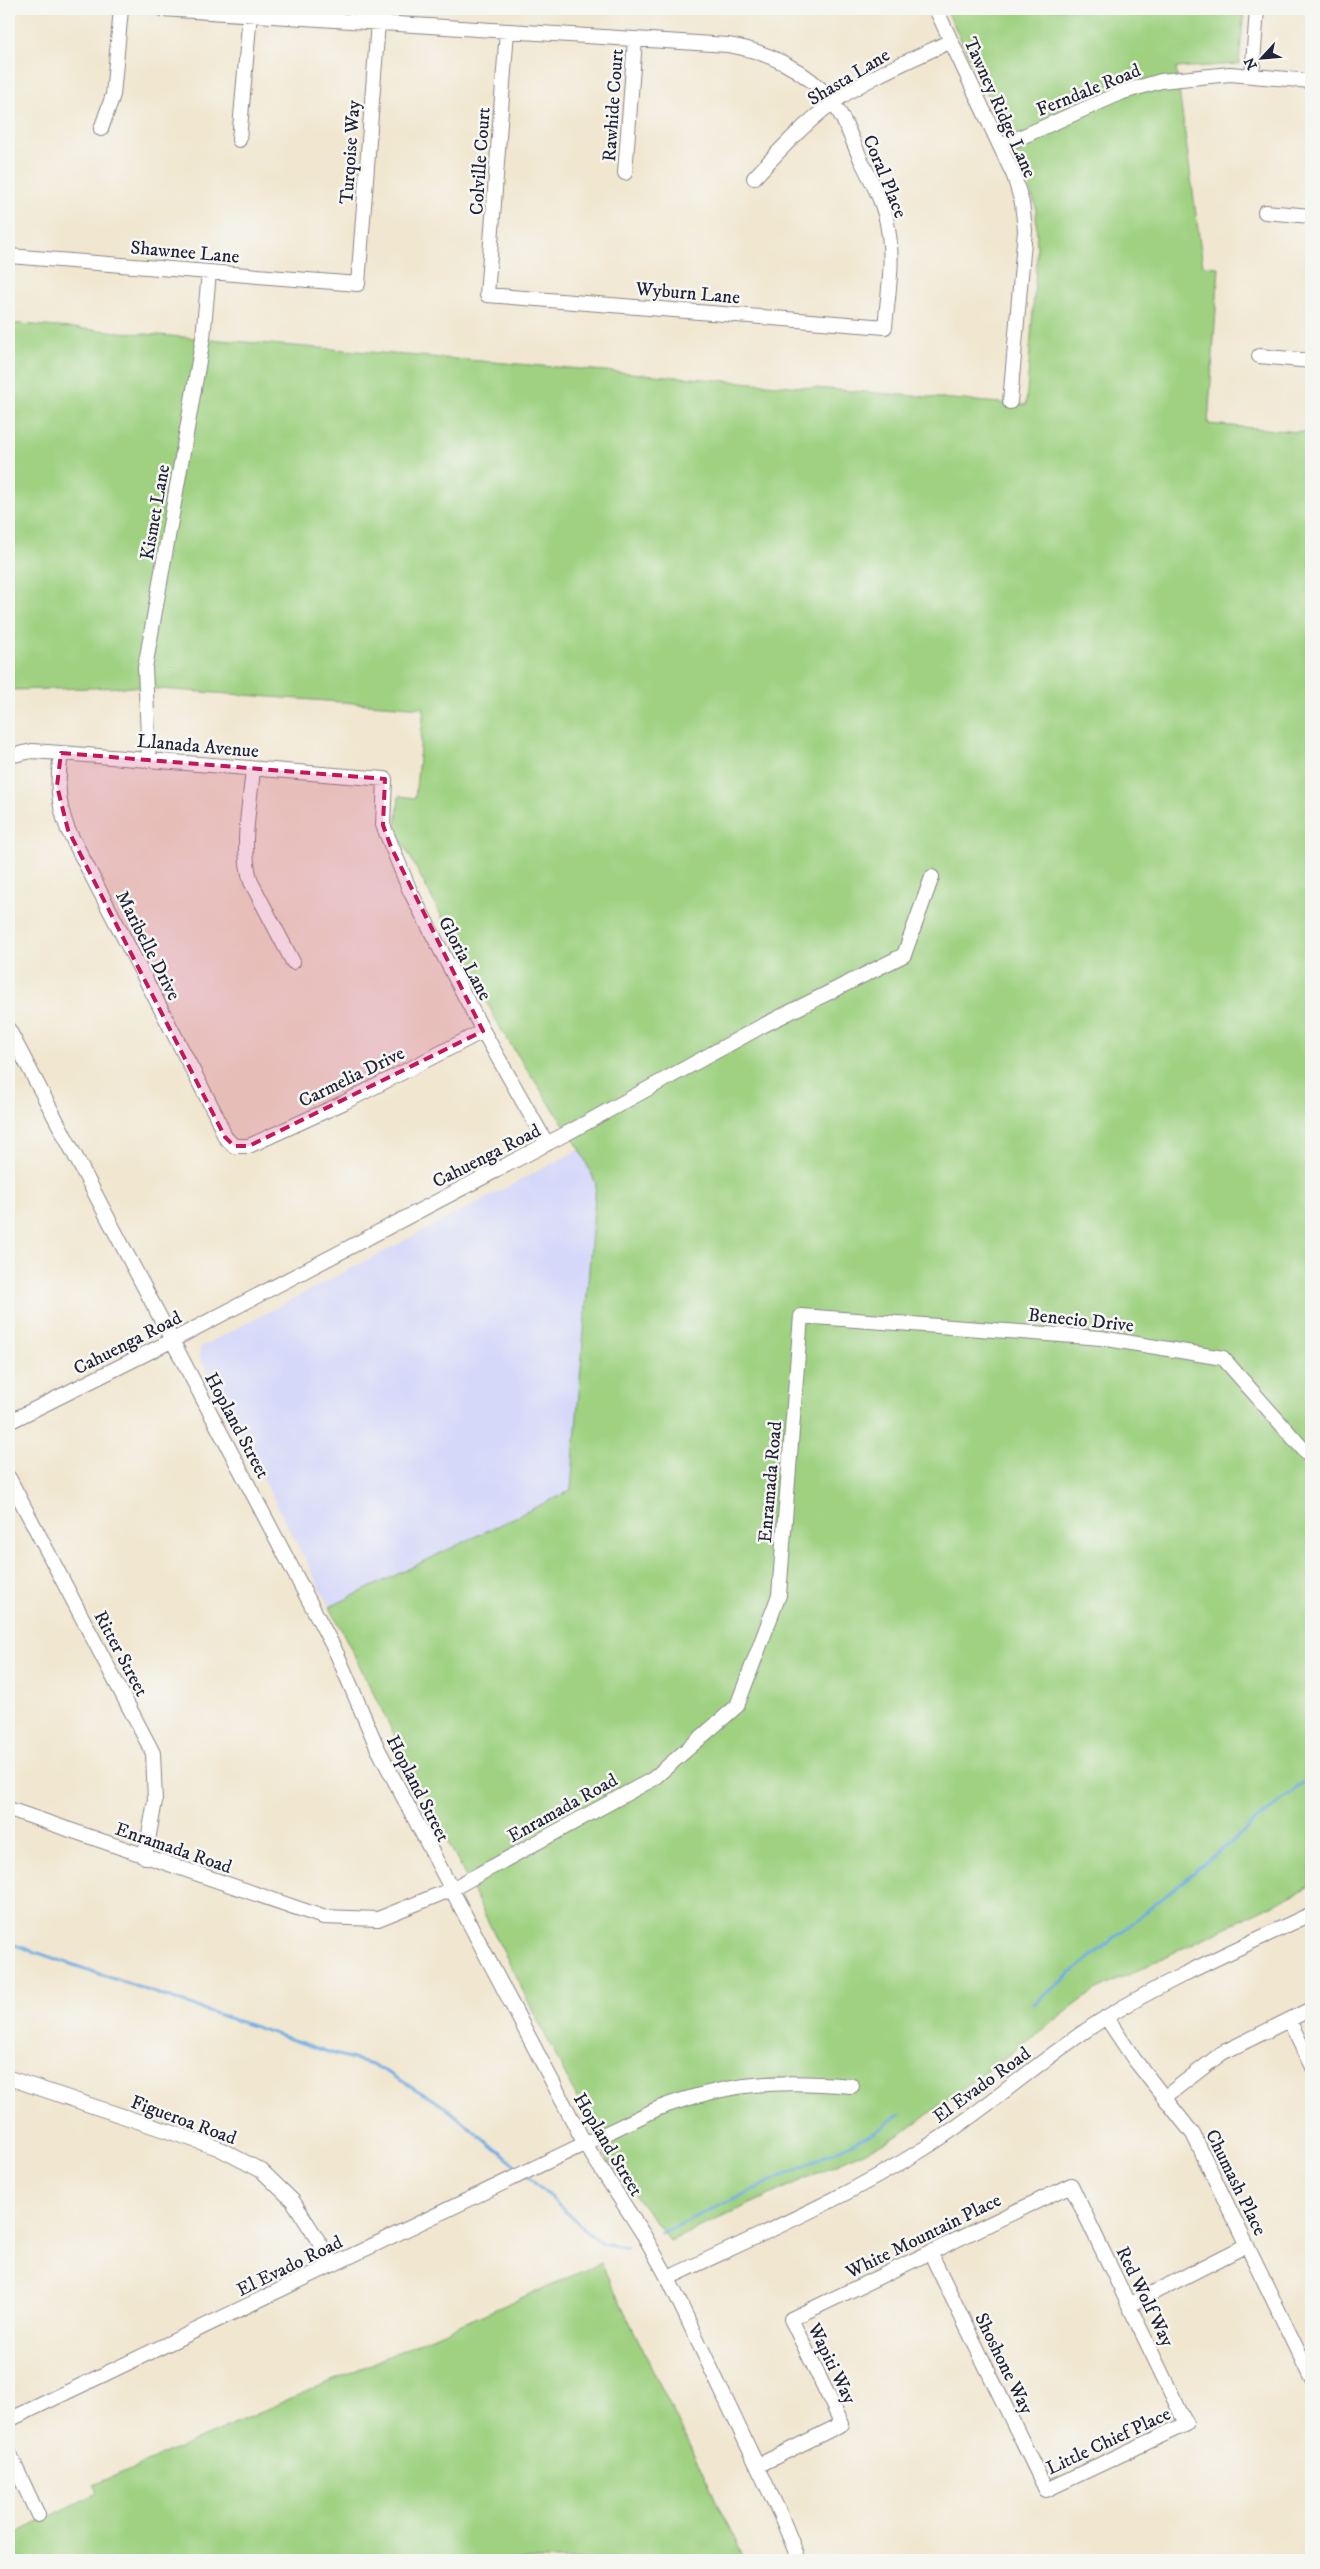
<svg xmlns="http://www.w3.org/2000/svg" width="1320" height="2569" font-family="'IM FELL DW Pica',serif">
	<rect width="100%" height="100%" fill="#f6f6f2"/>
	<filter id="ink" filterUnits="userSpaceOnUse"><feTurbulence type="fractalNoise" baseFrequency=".02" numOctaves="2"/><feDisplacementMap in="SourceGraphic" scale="10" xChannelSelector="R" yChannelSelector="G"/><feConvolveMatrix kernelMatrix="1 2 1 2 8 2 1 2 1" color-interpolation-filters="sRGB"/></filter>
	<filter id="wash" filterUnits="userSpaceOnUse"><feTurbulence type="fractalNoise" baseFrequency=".0096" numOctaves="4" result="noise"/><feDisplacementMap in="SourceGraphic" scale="20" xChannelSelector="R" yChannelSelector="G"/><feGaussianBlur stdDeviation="1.12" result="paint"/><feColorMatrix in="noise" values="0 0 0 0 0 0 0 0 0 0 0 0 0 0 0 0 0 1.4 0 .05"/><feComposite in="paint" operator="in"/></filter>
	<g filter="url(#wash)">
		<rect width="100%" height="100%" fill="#f1e7d0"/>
		<path fill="#d5d8f9" d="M 580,1149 L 596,1184 L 571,1490 L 330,1607 L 199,1356 L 201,1347 Z"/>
		<path fill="#9fd181" stroke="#607a5e" d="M 946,9 L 1244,9 L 1239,64 L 1176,68 L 1203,266 L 1219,267 L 1208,424 L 1311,433 L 1311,1886 L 1093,1992 L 900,2135 L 670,2241 L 607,2158 L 330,1607 L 571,1490 L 596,1184 L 580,1149 L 503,1033 L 396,830 L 399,796 L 415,798 L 424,708 L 132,687 L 9,690 L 9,323 L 1026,405 L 1037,255 L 1036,207 L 1021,163 Z
			M 601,2263 L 745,2560 L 9,2560 L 9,2537 L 97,2493 L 94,2485 Z"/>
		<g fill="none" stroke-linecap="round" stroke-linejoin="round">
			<path stroke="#72ade3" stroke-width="3" d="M 9,1943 L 334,2054 L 372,2064 L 404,2082 L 445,2107 L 520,2169
				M 1034,2004 L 1311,1776
				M 526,2175 L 601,2244 L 626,2248
				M 661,2233 L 874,2133 L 899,2115"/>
		</g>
	</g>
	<g filter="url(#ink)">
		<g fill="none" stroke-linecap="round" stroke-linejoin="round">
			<g stroke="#8a8486" stroke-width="16">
				<path id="minor" d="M 162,9 L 728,45 C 767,51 806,70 832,101 C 844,116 854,145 862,162 C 873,184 885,205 888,229 C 894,261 888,295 885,327 L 487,295 L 507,31
					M 936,9 L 1014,176 L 1022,203 L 1025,230 L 1010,402
					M 1252,76 L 1257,9
					M 101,129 L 113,95 L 121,9
					M 239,140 L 250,14
					M 1001,146 L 1123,92 L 1161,81 L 1230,74 L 1311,81
					M 625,173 L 635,40
					M 754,178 C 779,151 803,125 832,103 C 868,77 911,60 951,41
					M 1265,212 L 1311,216
					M 9,256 L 358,284 L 378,23
					M 1259,356 L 1311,361
					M 61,753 C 57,784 57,801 68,830 L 216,1115 L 225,1137 L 234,1146 L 249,1146 L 345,1102 L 483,1031
					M 9,756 L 32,751 L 61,753 L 385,779 L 383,825 L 410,891 L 483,1031 L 547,1144
					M 149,760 L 145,668 L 203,338 L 209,272
					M 253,769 C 250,805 240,847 251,882 L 293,962
					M 9,1030 L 337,1654 L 377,1747 L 585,2144 L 645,2237 L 668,2278 L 781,2516 L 799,2560
					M 9,1422 L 171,1341 L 573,1130 L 762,1026 L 904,955 L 932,877
					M 9,1478 L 153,1753 L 155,1801 L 145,1857
					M 9,1809 L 323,1917 L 378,1919 L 450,1890 L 653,1779 L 737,1706 L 779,1595 L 801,1316 L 1101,1338 L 1223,1358 L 1311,1458
					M 1106,2017 L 1134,2059 L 1193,2134 L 1311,2378
					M 1289,2020 L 1311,2065
					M 9,2078 L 218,2148 L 262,2171 L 293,2201 L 333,2264
					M 1165,2097 L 1222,2053 L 1311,2009
					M 668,2278 C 754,2237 844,2199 925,2148 C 988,2109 1042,2057 1105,2018 C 1171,1977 1242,1947 1311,1914
					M 1129,2305 L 1247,2245
					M 9,2420 L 659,2108 C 730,2082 778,2080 852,2086
					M 9,2453 L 38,2515
					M 757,2466 L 842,2424 L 791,2319 L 1071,2185 L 1186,2424 L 1046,2490 L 930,2252"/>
			</g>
			<use href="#minor" stroke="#fff" stroke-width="14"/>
		</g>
	</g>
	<path fill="#c2185b" fill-opacity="0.2" stroke="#c2185b" stroke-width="4" stroke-dasharray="10 6" stroke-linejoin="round" d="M 61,753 L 385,779 L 383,825 L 391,847 L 483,1031 L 249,1146 L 234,1146 L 225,1137 L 68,830 L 57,786 Z"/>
	<g text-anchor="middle" stroke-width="5" stroke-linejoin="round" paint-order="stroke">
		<g font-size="19" fill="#22223b" stroke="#f6f6f2">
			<text transform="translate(848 76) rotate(-31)" y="7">Shasta Lane</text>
			<text transform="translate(1088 89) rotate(-22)" y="7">Ferndale Road</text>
			<text transform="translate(612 105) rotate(-86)" y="7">Rawhide Court</text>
			<text transform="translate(1001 107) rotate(66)" y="7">Tawney Ridge Lane</text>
			<text transform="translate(349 152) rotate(-86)" y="7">Turqoise Way</text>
			<text transform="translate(479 161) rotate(-86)" y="7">Colville Court</text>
			<text transform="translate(886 176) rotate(68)" y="7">Coral Place</text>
			<text transform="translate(185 251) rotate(5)" y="7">Shawnee Lane</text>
			<text transform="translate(688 292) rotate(5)" y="7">Wyburn Lane</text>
			<text transform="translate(154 512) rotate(-80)" y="7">Kismet Lane</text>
			<text transform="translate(198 745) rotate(5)" y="7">Llanada Avenue</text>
			<text transform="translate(149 945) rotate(63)" y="7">Maribelle Drive</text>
			<text transform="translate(466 958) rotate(62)" y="7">Gloria Lane</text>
			<text transform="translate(351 1076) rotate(-26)" y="7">Carmelia Drive</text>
			<text transform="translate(486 1155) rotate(-27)" y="7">Cahuenga Road</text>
			<text transform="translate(1081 1319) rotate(6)" y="7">Benecio Drive</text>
			<text transform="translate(127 1342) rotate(-27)" y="7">Cahuenga Road</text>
			<text transform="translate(238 1425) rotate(62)" y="7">Hopland Street</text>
			<text transform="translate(769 1482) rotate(-85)" y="7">Enramada Road</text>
			<text transform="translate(122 1653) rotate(62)" y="7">Ritter Street</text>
			<text transform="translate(419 1788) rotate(63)" y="7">Hopland Street</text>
			<text transform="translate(562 1807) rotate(-29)" y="7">Enramada Road</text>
			<text transform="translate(174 1847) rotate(19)" y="7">Enramada Road</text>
			<text transform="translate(981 2084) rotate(-36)" y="7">El Evado Road</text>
			<text transform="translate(184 2119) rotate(20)" y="7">Figueroa Road</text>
			<text transform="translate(609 2144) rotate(59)" y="7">Hopland Street</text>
			<text transform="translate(1237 2182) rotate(64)" y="7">Chumash Place</text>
			<text transform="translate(923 2235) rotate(-26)" y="7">White Mountain Place</text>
			<text transform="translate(289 2265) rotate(-26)" y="7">El Evado Road</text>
			<text transform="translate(1146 2296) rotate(64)" y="7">Red Wolf Way</text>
			<text transform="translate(833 2363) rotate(64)" y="7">Wapiti Way</text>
			<text transform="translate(1005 2363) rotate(64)" y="7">Shoshone Way</text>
			<text transform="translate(1108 2440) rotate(-25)" y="7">Little Chief Place</text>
		</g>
	</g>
	<rect width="1320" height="2569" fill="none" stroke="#f6f6f2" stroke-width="30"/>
	<g transform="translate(1262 58) rotate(244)" stroke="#f6f6f2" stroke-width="4" paint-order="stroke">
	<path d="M0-4L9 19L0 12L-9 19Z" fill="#22223b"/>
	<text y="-8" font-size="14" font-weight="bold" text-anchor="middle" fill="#22223b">N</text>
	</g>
</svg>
